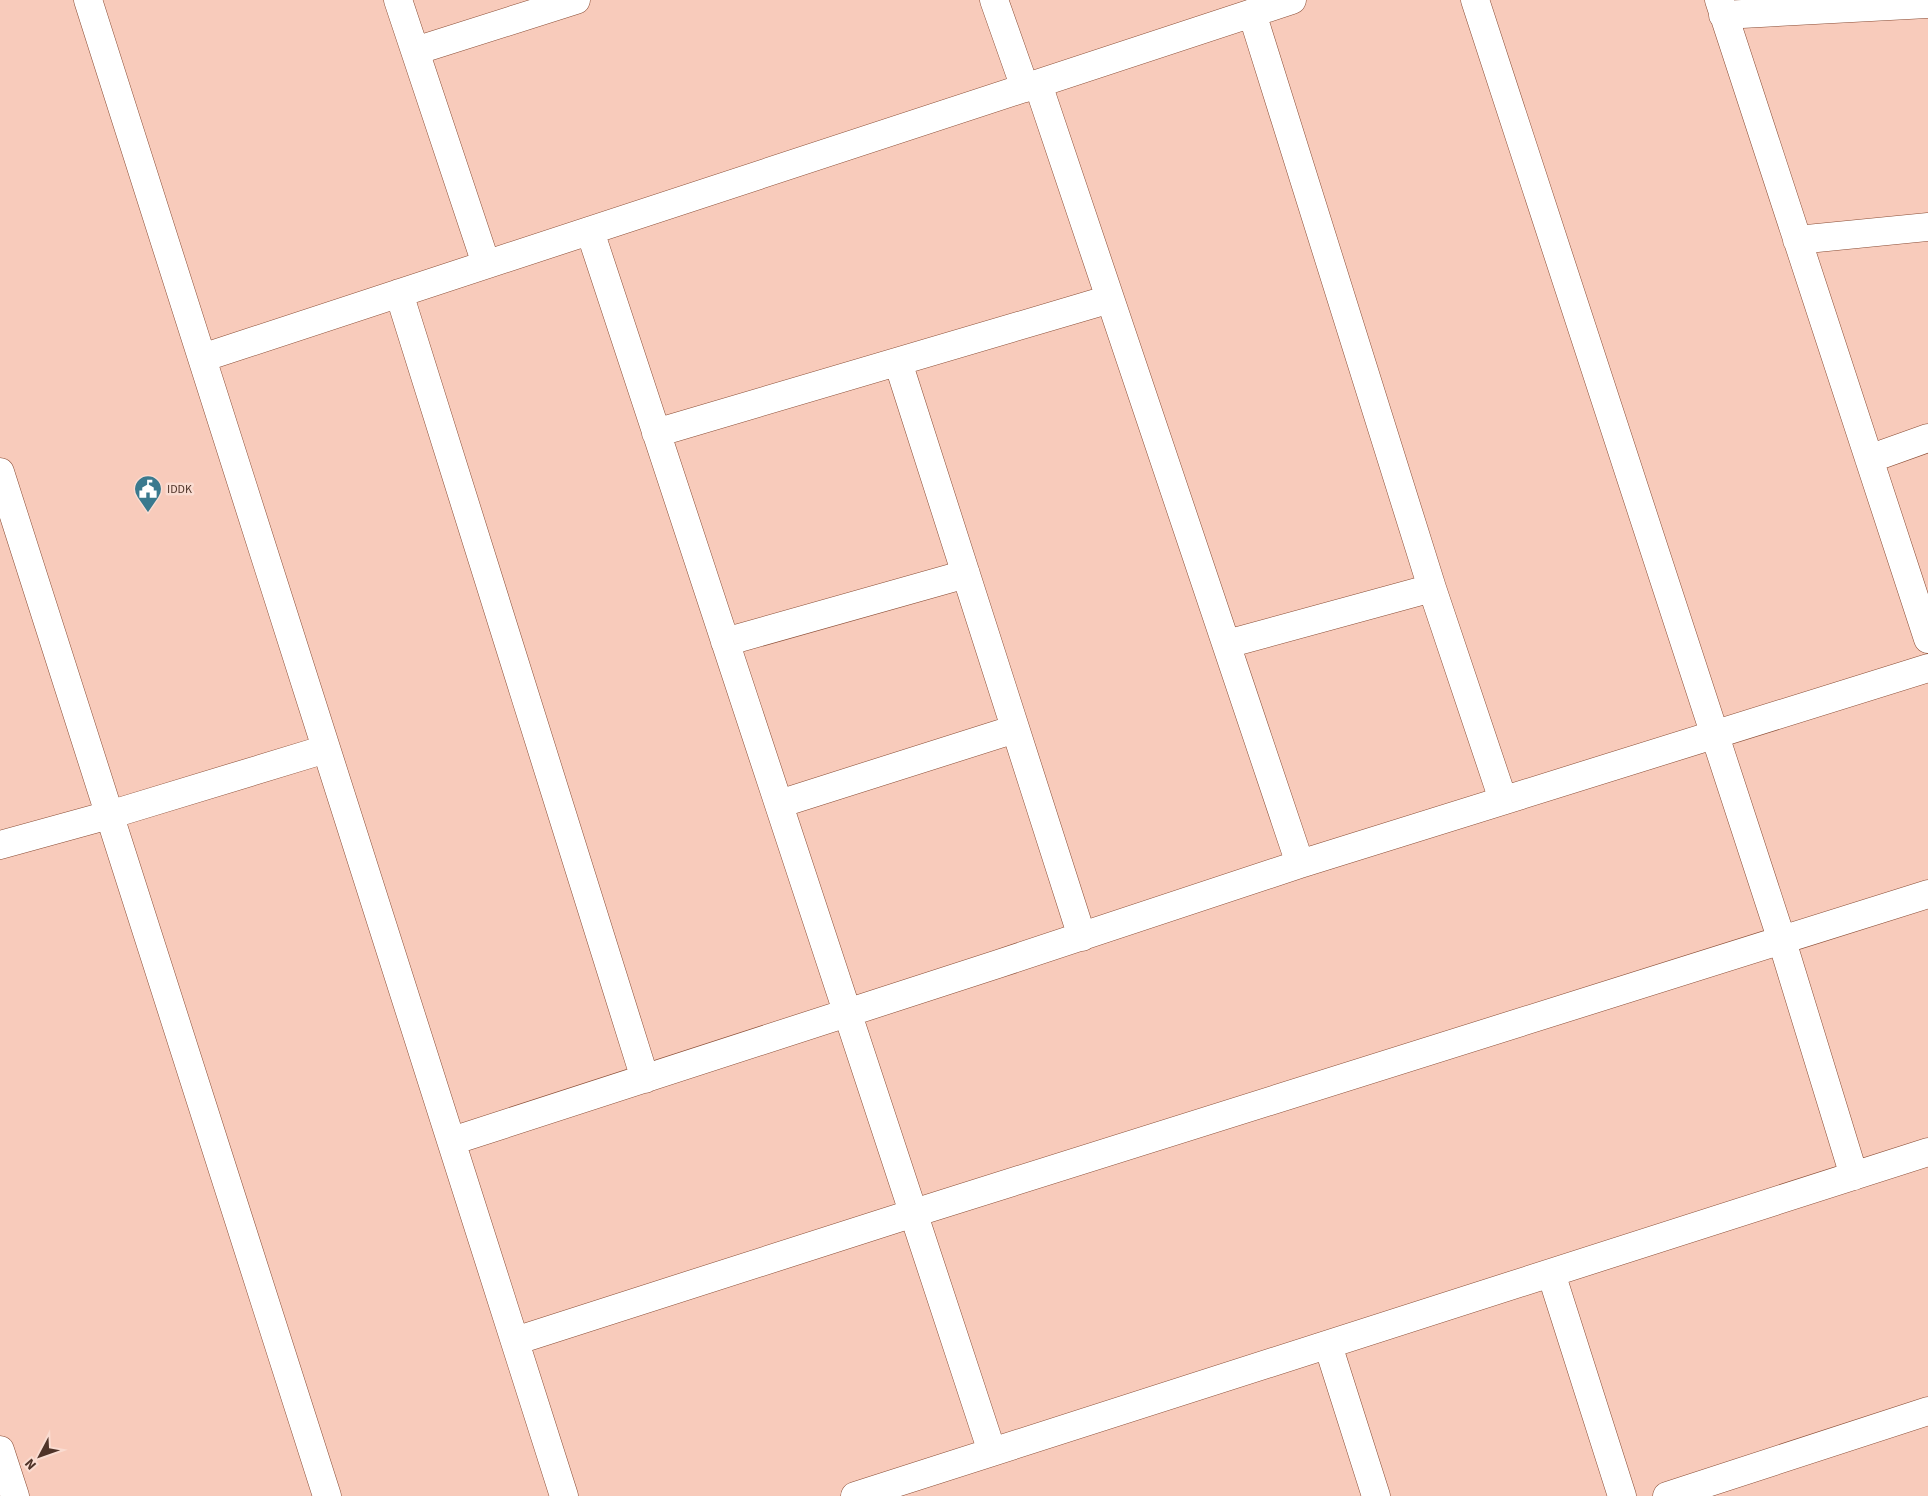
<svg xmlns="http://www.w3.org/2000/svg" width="1928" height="1496" font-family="'Source Sans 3',sans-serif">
	<rect width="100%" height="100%" fill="#f8cbbb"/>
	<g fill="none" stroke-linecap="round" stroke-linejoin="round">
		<g stroke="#894b33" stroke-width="29">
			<path id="street" d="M 88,0 L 564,1496
				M 398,0 L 486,264
				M 994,0 L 1025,88
				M 1475,0 L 1782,941 L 1854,1176
				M 1719,0 L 1928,639
				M 1252,13 L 1432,588 L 1503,800
				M 1723,15 L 1928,4
				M 415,51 L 576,0
				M 1038,84 L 1300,864
				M 590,231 L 992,1452
				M 1797,240 L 1928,227
				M 399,293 L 645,1079
				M 202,358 L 1292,0
				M 898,362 L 1082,937
				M 656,433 L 1110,299
				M 1869,459 L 1928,438
				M 0,472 L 327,1496
				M 725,642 L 966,574
				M 1227,644 L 1432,588
				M 779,804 L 1015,729
				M 0,845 L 109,815 L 326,749
				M 452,1141 L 998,964 L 1300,864 L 1928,668
				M 1551,1273 L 1622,1496
				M 515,1341 L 914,1213 L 1928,894
				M 1328,1345 L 1376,1496
				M 855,1496 L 1928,1152
				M 1667,1496 L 1928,1411"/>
		</g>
		<g stroke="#894b33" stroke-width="29">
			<path id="secondary" d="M 0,1450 L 15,1496"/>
		</g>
		<use href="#street" stroke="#fff" stroke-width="28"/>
		<use href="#secondary" stroke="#fff" stroke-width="28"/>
	</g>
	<defs>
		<g id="civic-pin" transform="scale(1.4375)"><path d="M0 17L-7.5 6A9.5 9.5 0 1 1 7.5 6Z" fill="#3a798e" stroke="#fadcd1"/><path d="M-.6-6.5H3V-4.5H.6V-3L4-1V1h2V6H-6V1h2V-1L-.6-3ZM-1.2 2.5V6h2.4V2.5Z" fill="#fff"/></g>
	</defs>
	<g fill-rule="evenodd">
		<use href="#civic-pin" x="148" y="489"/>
	</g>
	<g text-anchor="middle" stroke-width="5" stroke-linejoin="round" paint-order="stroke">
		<g font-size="12" fill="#4f3328" stroke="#fadcd1" text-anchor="start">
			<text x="167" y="493">IDDK</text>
		</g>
	</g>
	<g transform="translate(40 1456) rotate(229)" stroke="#fadcd1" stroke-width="4" paint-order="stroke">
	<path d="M0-4L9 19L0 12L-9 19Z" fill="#4f3328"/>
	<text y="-8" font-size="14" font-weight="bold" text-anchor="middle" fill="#4f3328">N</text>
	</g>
</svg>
